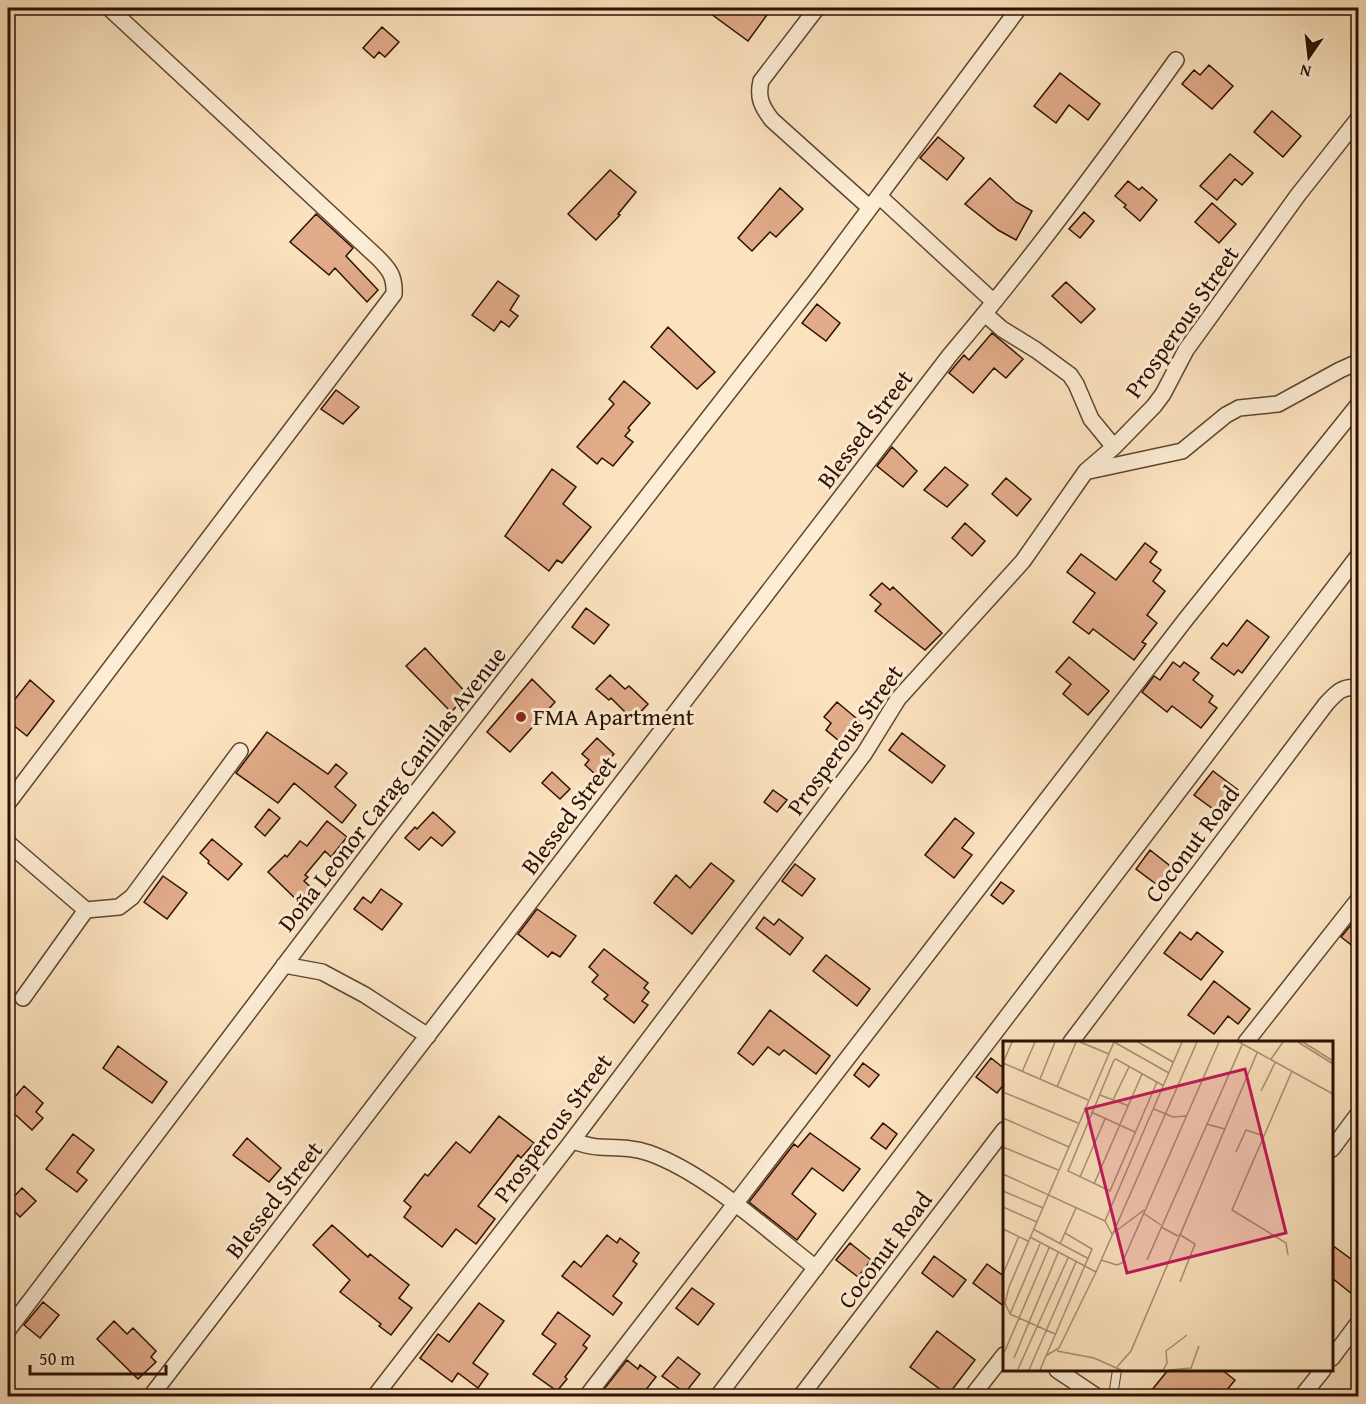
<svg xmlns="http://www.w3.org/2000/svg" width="1366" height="1404" font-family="'Gentium Book Plus',serif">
	<rect width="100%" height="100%" fill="#fce3bf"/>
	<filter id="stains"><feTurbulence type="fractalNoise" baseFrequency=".00333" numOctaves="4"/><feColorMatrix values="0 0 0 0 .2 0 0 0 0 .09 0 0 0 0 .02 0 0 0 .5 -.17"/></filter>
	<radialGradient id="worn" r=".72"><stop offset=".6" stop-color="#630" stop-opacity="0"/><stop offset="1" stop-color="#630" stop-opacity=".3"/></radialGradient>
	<path fill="#e2ab8a" stroke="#2b1001" stroke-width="1.5" d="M 703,8 L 772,8 L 748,41 Z
		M 382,27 L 399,42 L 385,57 L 379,52 L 374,58 L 363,48 Z
		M 1209,65 L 1233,86 L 1212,109 L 1182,84 L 1194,70 L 1200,75 Z
		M 1060,73 L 1100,104 L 1088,120 L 1069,105 L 1056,123 L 1034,106 Z
		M 1272,111 L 1301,136 L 1283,157 L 1254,132 Z
		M 938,137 L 964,158 L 947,180 L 920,158 Z
		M 1230,154 L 1253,173 L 1242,185 L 1235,179 L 1217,200 L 1200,186 Z
		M 610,170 L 636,192 L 618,214 L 620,215 L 596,240 L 568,214 Z
		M 990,178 L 1016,202 L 1032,211 L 1016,240 L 998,230 L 965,204 Z
		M 1128,181 L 1139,190 L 1142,187 L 1157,200 L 1140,221 L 1124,207 L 1126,205 L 1115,196 Z
		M 780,188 L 803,209 L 776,237 L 770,232 L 752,251 L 738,238 Z
		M 1212,203 L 1236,224 L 1219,243 L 1195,222 Z
		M 1084,212 L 1094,221 L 1080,238 L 1069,229 Z
		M 316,214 L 353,248 L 346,256 L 378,290 L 367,302 L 335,268 L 329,275 L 290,242 Z
		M 498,281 L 519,296 L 510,310 L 518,316 L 509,327 L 501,321 L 494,331 L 472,315 Z
		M 1066,282 L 1095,309 L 1081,323 L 1052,296 Z
		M 817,304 L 840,323 L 826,341 L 802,323 Z
		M 668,327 L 715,372 L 697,389 L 651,347 Z
		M 992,333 L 1023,359 L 1006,378 L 994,368 L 973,393 L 949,373 L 964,355 L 969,360 Z
		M 624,381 L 650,403 L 628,428 L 630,430 L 625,436 L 633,442 L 613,466 L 602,458 L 597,464 L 577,447 L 614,404 L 609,399 Z
		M 336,390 L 359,407 L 343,424 L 321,409 Z
		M 892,447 L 917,471 L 903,487 L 877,466 Z
		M 945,467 L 968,485 L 947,507 L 924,490 Z
		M 552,469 L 576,487 L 563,504 L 591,527 L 562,563 L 557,560 L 549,571 L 505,536 Z
		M 1006,478 L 1031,499 L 1017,516 L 992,494 Z
		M 965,523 L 985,541 L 972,556 L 952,538 Z
		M 1145,543 L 1157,552 L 1150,562 L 1161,570 L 1153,581 L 1165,591 L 1147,615 L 1157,623 L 1142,642 L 1146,644 L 1134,660 L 1093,629 L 1089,634 L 1073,622 L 1095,593 L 1067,572 L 1081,554 L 1116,580 Z
		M 882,583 L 890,590 L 893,587 L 942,633 L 925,650 L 875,611 L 881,604 L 870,595 Z
		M 586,608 L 609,625 L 594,644 L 572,627 Z
		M 1247,620 L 1269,637 L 1242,673 L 1238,670 L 1234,675 L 1211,658 L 1223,643 L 1227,646 Z
		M 425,648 L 468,695 L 451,712 L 406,666 Z
		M 1069,657 L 1109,691 L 1088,715 L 1063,694 L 1071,684 L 1056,672 Z
		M 1173,662 L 1180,667 L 1184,662 L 1199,673 L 1193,680 L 1213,696 L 1209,702 L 1217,708 L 1201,728 L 1172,706 L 1167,712 L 1142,692 L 1154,676 L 1160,680 Z
		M 610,675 L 625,689 L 629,686 L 648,704 L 633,720 L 611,698 L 609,700 L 596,689 Z
		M 532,679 L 555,702 L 510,752 L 487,732 Z
		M 30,680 L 54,701 L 27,736 L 8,721 L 8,708 Z
		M 837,702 L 862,723 L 844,745 L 826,730 L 831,723 L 824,717 Z
		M 267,732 L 328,774 L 336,764 L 347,773 L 335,787 L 356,805 L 342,823 L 294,783 L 278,803 L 236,773 Z
		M 902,733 L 945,766 L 932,783 L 889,750 Z
		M 597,738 L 614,754 L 595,774 L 585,765 L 589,760 L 582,754 Z
		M 1213,771 L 1238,790 L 1220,814 L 1194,795 Z
		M 552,772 L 570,789 L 560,799 L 542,783 Z
		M 773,790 L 787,800 L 777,812 L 764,802 Z
		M 269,809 L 280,818 L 265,836 L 255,827 Z
		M 433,812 L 455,832 L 442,846 L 431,837 L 419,850 L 405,838 L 415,827 L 417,829 Z
		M 955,818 L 974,833 L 962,848 L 972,855 L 954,878 L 925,855 Z
		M 327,821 L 347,837 L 331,857 L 325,851 L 305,875 L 308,877 L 304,881 L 314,890 L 300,903 L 268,872 L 285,855 L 287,857 L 300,841 L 307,846 Z
		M 212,839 L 242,864 L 228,880 L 208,863 L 209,861 L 200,853 Z
		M 1150,850 L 1174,869 L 1160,887 L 1136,869 Z
		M 711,863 L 734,881 L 692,934 L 654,903 L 676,875 L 690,888 Z
		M 795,864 L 815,879 L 802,896 L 782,881 Z
		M 163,876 L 187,893 L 167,919 L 144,902 Z
		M 1001,882 L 1014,891 L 1003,904 L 991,895 Z
		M 381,889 L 402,904 L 382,930 L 354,909 L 363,897 L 371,903 Z
		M 537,909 L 576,936 L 560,957 L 552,952 L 548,957 L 518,934 Z
		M 1359,915 L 1359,951 L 1341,937 Z
		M 764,917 L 774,925 L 779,919 L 803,938 L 790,955 L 756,928 Z
		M 1180,932 L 1191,940 L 1197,932 L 1223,952 L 1201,980 L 1164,953 Z
		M 604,949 L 648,983 L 644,988 L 649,992 L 642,1001 L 648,1005 L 634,1023 L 604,999 L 608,995 L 592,982 L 598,975 L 589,967 Z
		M 826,955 L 870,989 L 857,1006 L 813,971 Z
		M 1214,981 L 1250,1009 L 1238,1024 L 1228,1016 L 1214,1034 L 1188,1015 Z
		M 770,1010 L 830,1056 L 816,1074 L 784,1050 L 779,1055 L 768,1047 L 753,1065 L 738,1053 Z
		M 118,1046 L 167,1082 L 152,1103 L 103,1068 Z
		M 991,1058 L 1005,1069 L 1005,1083 L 997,1093 L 976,1077 Z
		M 863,1063 L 879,1075 L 869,1087 L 854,1075 Z
		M 24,1086 L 43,1103 L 36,1112 L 43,1118 L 32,1130 L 8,1108 L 8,1105 Z
		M 499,1116 L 534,1143 L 521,1158 L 518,1155 L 478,1206 L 495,1219 L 476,1244 L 456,1229 L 442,1247 L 404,1217 L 411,1207 L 404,1201 L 425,1174 L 428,1176 L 456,1142 L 470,1153 Z
		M 883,1123 L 897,1134 L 886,1149 L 871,1138 Z
		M 810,1133 L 860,1169 L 843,1191 L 812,1168 L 792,1194 L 816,1214 L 797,1240 L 749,1202 L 794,1144 L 798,1147 Z
		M 73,1134 L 94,1150 L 77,1172 L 87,1180 L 77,1192 L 46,1169 Z
		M 247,1138 L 281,1168 L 269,1182 L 233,1155 Z
		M 22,1188 L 36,1201 L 20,1217 L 8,1205 L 8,1203 Z
		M 332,1225 L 368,1257 L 370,1254 L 409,1285 L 399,1298 L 412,1308 L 391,1335 L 379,1326 L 381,1324 L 340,1292 L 350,1280 L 313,1245 Z
		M 607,1235 L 617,1243 L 620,1238 L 639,1253 L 633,1261 L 637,1264 L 613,1296 L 622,1303 L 613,1315 L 562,1276 L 574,1261 L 581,1267 Z
		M 850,1243 L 871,1260 L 858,1277 L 836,1260 Z
		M 1332,1245 L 1359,1265 L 1359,1286 L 1352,1294 L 1332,1278 Z
		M 934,1256 L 966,1280 L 953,1297 L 922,1273 Z
		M 987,1264 L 1005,1277 L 1005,1307 L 973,1283 Z
		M 692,1288 L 714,1304 L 698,1325 L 676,1308 Z
		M 43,1302 L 59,1315 L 40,1338 L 24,1325 Z
		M 479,1303 L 504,1321 L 473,1363 L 488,1374 L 478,1388 L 458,1373 L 452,1382 L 420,1358 L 438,1334 L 449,1342 Z
		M 558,1312 L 590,1336 L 583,1345 L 587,1348 L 565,1377 L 567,1379 L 557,1391 L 533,1374 L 556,1344 L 542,1334 Z
		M 114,1321 L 127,1334 L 133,1328 L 156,1351 L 151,1357 L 156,1362 L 138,1379 L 97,1339 Z
		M 937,1331 L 975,1360 L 948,1395 L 910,1367 Z
		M 678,1357 L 700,1374 L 685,1393 L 662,1376 Z
		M 627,1360 L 638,1369 L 640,1365 L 656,1377 L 641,1396 L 614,1396 L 604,1389 Z
		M 1168,1370 L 1222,1370 L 1235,1380 L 1222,1396 L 1147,1396 Z"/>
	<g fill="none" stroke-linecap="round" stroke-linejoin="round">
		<g stroke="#5f4530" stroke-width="10">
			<path id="lane" d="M 1113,1396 L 1117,1370"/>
		</g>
		<g stroke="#5f4530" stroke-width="18">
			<path id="street" d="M 817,8 L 761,81 C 757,98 762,107 772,120 L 870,208
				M 879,196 L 994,302
				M 985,314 L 1002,329 L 1036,350 L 1070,375 L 1076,384 L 1091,419 L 1114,447
				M 1089,471 L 1182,451 L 1226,415 L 1239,408 L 1278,404 L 1340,370 L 1358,362
				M 8,803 L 394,294 C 395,276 389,269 377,257 L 109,8
				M 8,843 L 86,910 L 119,907 L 132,897 L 240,751
				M 284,965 L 322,972 L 365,995 L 428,1036
				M 23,998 L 86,910
				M 1071,1042 L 1326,704 C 1336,693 1343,685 1358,688
				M 1246,1042 L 1358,900
				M 572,1141 C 580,1143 590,1147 599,1147 C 617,1148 631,1147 649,1153 C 706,1173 768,1231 816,1268
				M 1332,1149 L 1358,1114
				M 8,1330 L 386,831 L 817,279 L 1019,8
				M 1332,1358 L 1358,1323
				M 1057,1370 L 1096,1396
				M 151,1396 L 950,355 C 1030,261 1104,161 1176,60
				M 375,1396 L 572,1141 L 864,754 L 898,699 L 1023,561 L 1086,471 L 1114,447 L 1154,406 L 1163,394 L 1186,350 L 1298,195 L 1358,119
				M 587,1396 L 1186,619 L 1358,405
				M 718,1396 L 1358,556
				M 801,1396 L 1004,1130
				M 972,1396 L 1004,1355
				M 1302,1396 L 1323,1370"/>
		</g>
		<use href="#lane" stroke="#fdedd5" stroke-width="8"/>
		<use href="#street" stroke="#fdedd5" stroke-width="15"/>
	</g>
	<circle fill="#8f2418" stroke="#fdedd5" stroke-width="2" cx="521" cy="717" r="6"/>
	<g text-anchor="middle" stroke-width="6" stroke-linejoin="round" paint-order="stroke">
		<g font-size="24" fill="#2b1001" stroke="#fdedd5">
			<text transform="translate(1182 322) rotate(-55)" y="8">Prosperous Street</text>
			<text transform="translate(865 429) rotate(-53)" y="8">Blessed Street</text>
			<text transform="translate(845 740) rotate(-54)" y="8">Prosperous Street</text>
			<text transform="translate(392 789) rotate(-52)" y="8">Doña Leonor Carag Canillas Avenue</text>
			<text transform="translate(569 815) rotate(-53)" y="8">Blessed Street</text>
			<text transform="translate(1192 844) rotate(-53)" y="8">Coconut Road</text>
			<text transform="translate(553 1128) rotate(-53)" y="8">Prosperous Street</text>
			<text transform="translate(274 1200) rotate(-52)" y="8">Blessed Street</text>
			<text transform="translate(885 1250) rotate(-53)" y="8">Coconut Road</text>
		</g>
		<g font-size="24" fill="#2b1001" stroke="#fdedd5" text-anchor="start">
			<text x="533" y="725">FMA Apartment</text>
		</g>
	</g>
	<g transform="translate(1003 1041)">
		<rect width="330" height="330" fill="#fce3bf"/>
		<path fill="none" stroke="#a88f73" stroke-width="1.5" d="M 77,1 L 106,13M 111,1 L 166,32M 135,1 L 170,21M 236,1 L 330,53M 295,1 L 330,23M 300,1 L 330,20M 268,18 L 280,1M 0,22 L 85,59M 0,22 L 9,1M 19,31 L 32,1M 37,38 L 52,1M 154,41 L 107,150 L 65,130 L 111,19 L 113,18 L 161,45M 54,46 L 73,1M 258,50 L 272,22M 0,51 L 75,82M 97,54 L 126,65M 110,59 L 126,26M 151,68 L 170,76 L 183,75M 88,71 L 132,91M 0,77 L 66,106M 203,83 L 222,88M 0,106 L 55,129M 233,111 L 243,89 L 261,95M 0,133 L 102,180 L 179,1M 77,136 L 102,78M 91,143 L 139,33M 0,150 L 40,167M 0,166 L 34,181M 140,172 L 158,184M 102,180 L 109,193 L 141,169M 158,186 L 175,195M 0,188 L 25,200M 30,188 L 86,218M 176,193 L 192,203 L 177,241M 27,196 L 93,231 L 194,1M 57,203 L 73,167M 285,214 L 283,202 L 229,169 L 289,30M 98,219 L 114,224 L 119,222 L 216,1M 144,219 L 239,4M 0,233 L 16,195M 7,273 L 2,262 L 6,246 L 111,1M 7,273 L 37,203M 7,273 L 52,293M 54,310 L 91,317 L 118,329M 1,312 L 46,207M 44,314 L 56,307 L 93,231M 11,317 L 55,212M 114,326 L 128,310 L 254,12M 15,328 L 65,217M 26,329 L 73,221M 37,329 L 89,208 L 62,192M 160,329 L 164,322 L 163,310 L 184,294M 166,329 L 188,327 L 196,305"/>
		<path fill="#c2185b" fill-opacity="0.15" stroke="#c2185b" stroke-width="3" d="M 242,28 L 283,192 L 124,232 L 83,68 Z"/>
		<rect width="330" height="330" fill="none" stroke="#2b1001" stroke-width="3"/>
	</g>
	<rect width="1366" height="1404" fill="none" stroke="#fce3bf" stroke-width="30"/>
	<rect x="9" y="9" width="1348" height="1386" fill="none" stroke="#2b1001" stroke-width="3"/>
	<rect x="15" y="15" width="1336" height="1374" fill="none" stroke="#2b1001" stroke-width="1.5"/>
	<g transform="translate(1309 57) rotate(194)" stroke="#fdedd5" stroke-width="4.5" paint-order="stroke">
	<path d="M0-4.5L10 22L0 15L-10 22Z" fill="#2b1001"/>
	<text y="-9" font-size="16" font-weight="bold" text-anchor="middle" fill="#2b1001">N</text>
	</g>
	<path d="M30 1365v9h136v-9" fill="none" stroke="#2b1001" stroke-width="3"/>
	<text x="39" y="1365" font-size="18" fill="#2b1001" stroke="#fdedd5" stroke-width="4.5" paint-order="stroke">50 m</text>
	<rect width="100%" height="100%" filter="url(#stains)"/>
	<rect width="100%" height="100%" fill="url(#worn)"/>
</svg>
